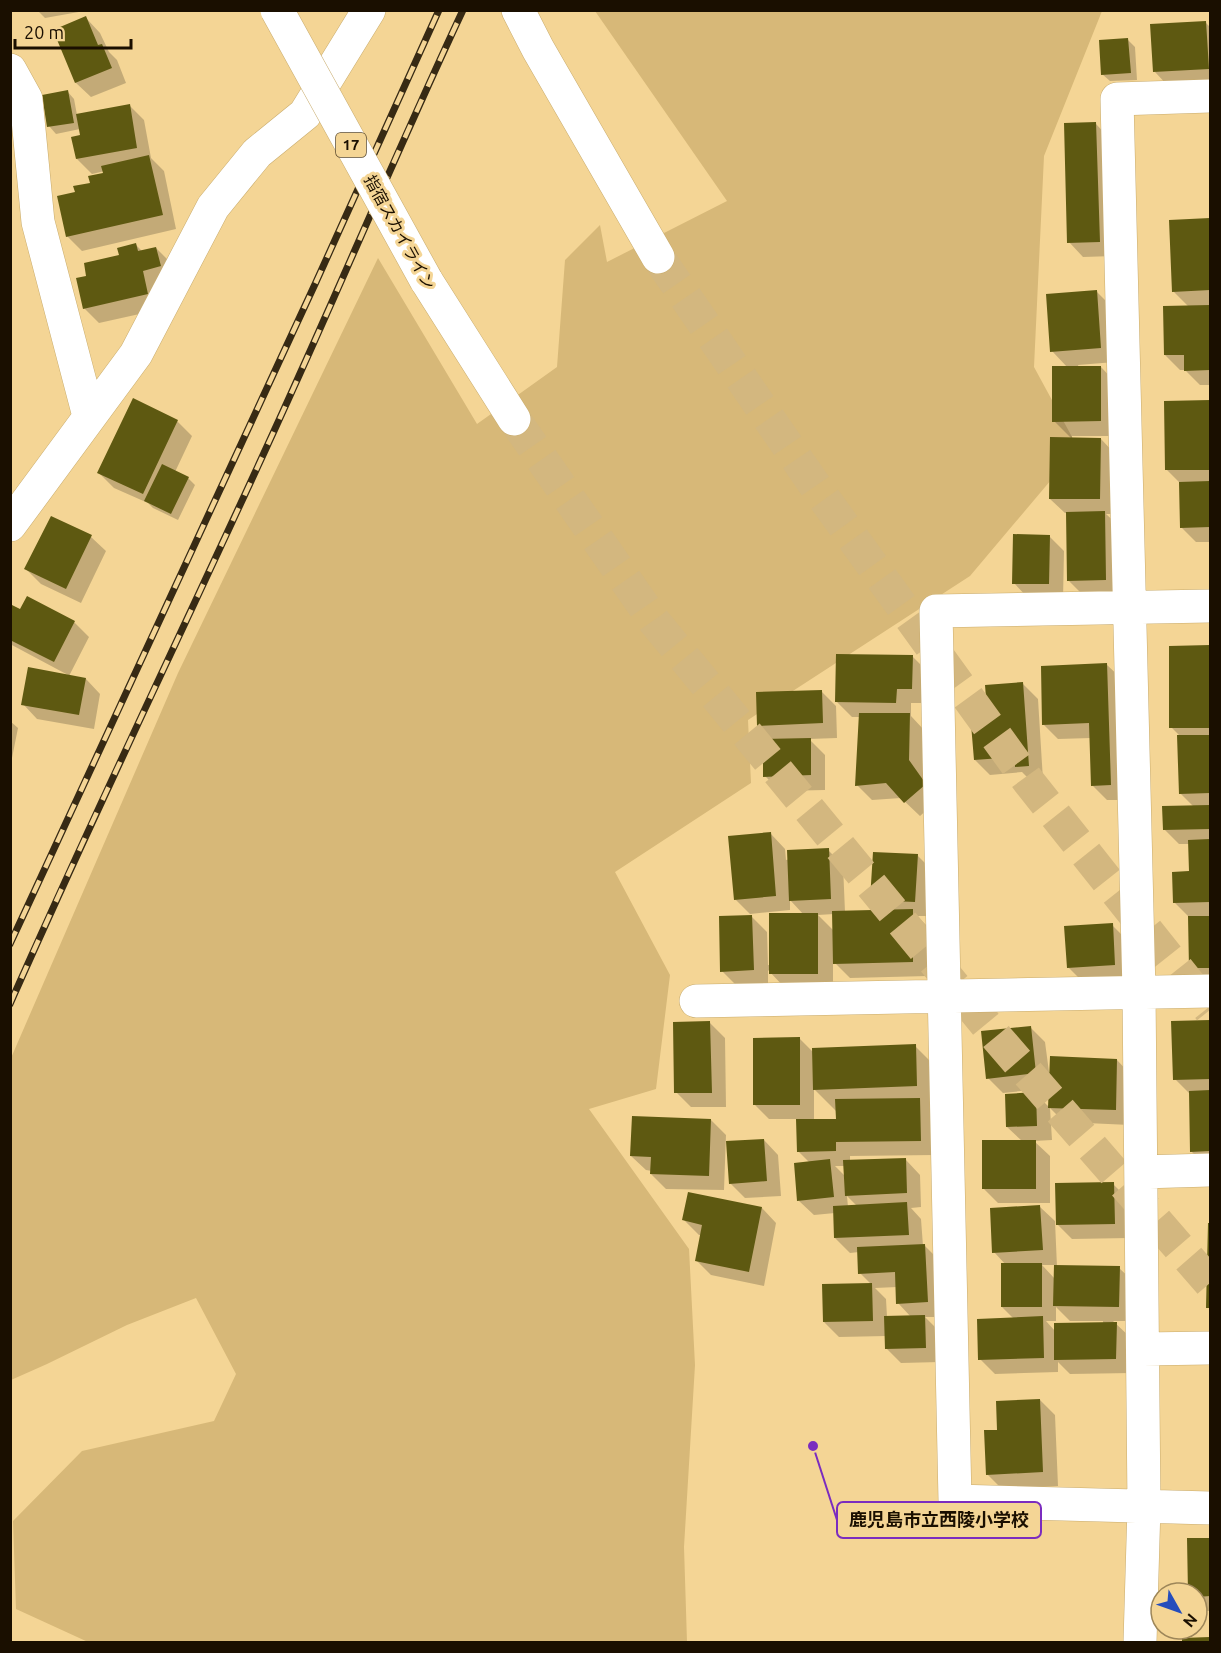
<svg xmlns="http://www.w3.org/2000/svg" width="1221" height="1653" font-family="Ubuntu,'Noto Sans JP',sans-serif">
	<rect width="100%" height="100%" fill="#f4d595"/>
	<path fill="#d7b878" d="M 595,11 L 1102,11 L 1044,156 L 1034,367 L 1078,448 L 970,576 L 748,720 L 751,783 L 615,872 L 670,975 L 656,1089 L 589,1109 L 689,1249 L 695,1365 L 684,1547 L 687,1642 L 88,1642 L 16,1609 L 13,1521 L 82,1451 L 214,1421 L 236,1374 L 196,1298 L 127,1325 L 47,1364 L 11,1380 L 11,1058 L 178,673 L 378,258 L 477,424 L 557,367 L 565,260 L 600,225 L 607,262 L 727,201 Z"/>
	<path fill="#0003" fill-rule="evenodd" d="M 37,10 L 90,10 L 45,18 Z
		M 86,18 L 100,33 L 109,52 L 117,60 L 126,83 L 91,97 L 76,83 L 55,31 Z
		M 1205,22 L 1210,27 L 1210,84 L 1169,87 L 1155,72 Z
		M 1128,40 L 1135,47 L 1137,80 L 1110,81 L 1102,74 Z
		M 67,91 L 74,99 L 77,115 L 129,105 L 144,120 L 151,158 L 164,171 L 176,229 L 82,251 L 67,236 L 76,193 L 109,173 L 109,170 L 92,174 L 77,159 L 82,136 L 80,129 L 56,134 L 49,126 Z
		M 1096,124 L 1110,139 L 1114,256 L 1083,257 L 1069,242 Z
		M 1210,220 L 1210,385 L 1200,385 L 1185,370 L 1180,370 L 1165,355 L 1189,307 L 1174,292 L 1171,221 Z
		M 136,245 L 142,251 L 156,248 L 171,263 L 162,309 L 99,323 L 84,308 L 88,277 L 121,256 Z
		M 1097,292 L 1112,307 L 1115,362 L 1078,365 L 1079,368 L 1101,367 L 1115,382 L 1116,436 L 1072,436 L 1072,439 L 1101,439 L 1115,454 L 1115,514 L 1106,514 L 1120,527 L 1121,595 L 1083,595 L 1069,581 L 1068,513 L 1065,513 L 1050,499 L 1072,439 L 1054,421 L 1068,368 L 1052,351 Z
		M 1210,402 L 1210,542 L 1196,542 L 1181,527 L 1181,484 L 1166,469 L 1165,403 Z
		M 177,421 L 192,436 L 175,472 L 188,478 L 195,485 L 178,520 L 153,508 L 148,503 L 114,488 L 99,473 Z
		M 1049,536 L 1064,551 L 1063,599 L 1028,598 L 1014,583 Z
		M 91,537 L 106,551 L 81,603 L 41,584 L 26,569 Z
		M 10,608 L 74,622 L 89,637 L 69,676 L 86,679 L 100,694 L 94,729 L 37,719 L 23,704 L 68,675 L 10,644 Z
		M 1170,647 L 1210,647 L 1210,982 L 1205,982 L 1190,968 L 1190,918 L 1174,902 L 1191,872 L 1190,844 L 1179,844 L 1164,829 L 1194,807 L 1180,793 L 1179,735 L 1171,727 Z
		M 912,656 L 927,671 L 926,703 L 911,703 L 911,716 L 924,730 L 939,799 L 920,816 L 901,798 L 872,800 L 857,785 L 861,717 L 852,717 L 837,702 Z
		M 1107,665 L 1122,679 L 1125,800 L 1107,800 L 1092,785 L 1091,738 L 1058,739 L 1043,724 Z
		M 1023,684 L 1038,699 L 1043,780 L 1031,781 L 1022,772 L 990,775 L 975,760 L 990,725 Z
		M 821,691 L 836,706 L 837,738 L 809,739 L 825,755 L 825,790 L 780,791 L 765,776 L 773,740 L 758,726 Z
		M 10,721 L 18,728 L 10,768 Z
		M 771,834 L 785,849 L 786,860 L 828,850 L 843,865 L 845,912 L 884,911 L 872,899 L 917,855 L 932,870 L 930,916 L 917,916 L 927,926 L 928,976 L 850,978 L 833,961 L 833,988 L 785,988 L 768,970 L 768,985 L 737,986 L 722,971 L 752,917 L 767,932 L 768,965 L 770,965 L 804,915 L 790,900 L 790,910 L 750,914 L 735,899 ZM 834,914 L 834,931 L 818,915 Z
		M 1112,925 L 1127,940 L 1129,979 L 1083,982 L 1068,967 Z
		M 1210,1022 L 1210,1166 L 1206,1166 L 1191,1151 L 1190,1094 L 1175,1079 L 1173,1023 Z
		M 710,1023 L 725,1038 L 726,1107 L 691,1107 L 676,1092 Z
		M 1030,1027 L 1045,1042 L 1049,1072 L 1117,1060 L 1131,1075 L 1130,1125 L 1064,1122 L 1050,1108 L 1052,1140 L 1034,1141 L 1050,1156 L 1050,1203 L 998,1203 L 983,1188 L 1022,1141 L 1007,1127 L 1036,1094 L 1050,1108 L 1050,1088 L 1003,1093 L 988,1078 Z
		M 800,1039 L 813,1052 L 915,1046 L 953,1084 L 935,1155 L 850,1156 L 850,1162 L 906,1160 L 920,1175 L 921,1207 L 911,1208 L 921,1219 L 923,1246 L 925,1246 L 940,1261 L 942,1317 L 925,1317 L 939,1331 L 940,1362 L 901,1363 L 886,1348 L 886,1336 L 839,1337 L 824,1322 L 871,1284 L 860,1273 L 859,1252 L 850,1253 L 835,1238 L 835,1213 L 814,1215 L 799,1201 L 810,1163 L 798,1151 L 798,1119 L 769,1119 L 755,1105 ZM 814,1089 L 837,1112 L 837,1120 L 814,1121 ZM 835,1166 L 845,1166 L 846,1177 ZM 847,1196 L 857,1206 L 848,1207 ZM 897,1287 L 898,1303 L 911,1317 L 887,1317 L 886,1299 L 875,1288 Z
		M 711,1120 L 726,1135 L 724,1190 L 666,1189 L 651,1174 L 652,1171 L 646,1170 L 631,1156 Z
		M 764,1140 L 778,1155 L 781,1196 L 745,1198 L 730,1183 Z
		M 1113,1184 L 1128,1199 L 1129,1238 L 1072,1239 L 1057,1224 Z
		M 1040,1207 L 1055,1221 L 1057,1267 L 1119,1268 L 1134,1282 L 1133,1321 L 1113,1321 L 1131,1338 L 1131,1373 L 1070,1374 L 1058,1362 L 1058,1372 L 995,1374 L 980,1359 L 1014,1319 L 1002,1307 L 1006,1265 L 994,1252 ZM 1042,1265 L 1056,1265 L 1055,1279 ZM 1056,1307 L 1070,1321 L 1103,1321 L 1103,1324 L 1055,1331 L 1046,1321 L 1056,1321 Z
		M 762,1208 L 776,1223 L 764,1286 L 711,1275 L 696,1260 L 702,1235 L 699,1235 L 684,1220 Z
		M 1209,1225 L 1210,1225 L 1210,1310 L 1208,1307 Z
		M 1040,1400 L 1055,1415 L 1058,1486 L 1002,1489 L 987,1474 Z
		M 1210,1539 L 1210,1611 L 1205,1611 L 1197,1603 L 1197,1593 L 1190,1593 L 1189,1540 Z"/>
	<path fill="#5e5911" d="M 86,16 L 98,45 L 102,44 L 112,68 L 75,83 L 53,30 Z
		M 1206,21 L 1209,69 L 1153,72 L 1150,24 Z
		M 1128,38 L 1131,73 L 1101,75 L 1099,40 Z
		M 68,90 L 74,123 L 47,127 L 42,95 Z
		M 130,104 L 137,148 L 76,159 L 71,137 L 80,135 L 76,114 Z
		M 1096,122 L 1100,242 L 1067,243 L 1064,123 Z
		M 149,155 L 163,215 L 66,237 L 57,196 L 75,192 L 73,186 L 90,183 L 88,176 L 103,173 L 101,166 Z
		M 1210,218 L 1210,290 L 1172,292 L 1169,220 Z
		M 136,243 L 138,251 L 156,247 L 161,266 L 143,271 L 148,294 L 83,309 L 76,278 L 86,276 L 84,263 L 119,255 L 117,248 Z
		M 1097,290 L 1101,348 L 1050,352 L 1046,294 Z
		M 1210,305 L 1210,370 L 1184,371 L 1184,355 L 1164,355 L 1163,306 Z
		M 1052,366 L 1101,366 L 1101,421 L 1052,422 Z
		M 133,398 L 178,420 L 143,494 L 97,473 Z
		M 1210,400 L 1210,470 L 1165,470 L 1164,401 Z
		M 1050,437 L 1101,438 L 1100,499 L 1049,499 Z
		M 162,464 L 189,477 L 171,514 L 144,501 Z
		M 1210,481 L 1210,527 L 1180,528 L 1179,482 Z
		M 1105,511 L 1106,580 L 1067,581 L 1066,512 Z
		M 51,516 L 92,535 L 66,589 L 24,569 Z
		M 1013,534 L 1050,535 L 1049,584 L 1012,584 Z
		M 27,596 L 75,621 L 54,662 L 10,640 L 10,604 L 20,609 Z
		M 1210,645 L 1210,728 L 1169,728 L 1169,646 Z
		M 836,654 L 913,655 L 912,689 L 897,689 L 896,703 L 835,702 Z
		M 1107,663 L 1111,785 L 1091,786 L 1089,723 L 1042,725 L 1041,666 Z
		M 28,667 L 86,678 L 79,715 L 21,705 Z
		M 1023,682 L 1029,766 L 1015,767 L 1015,757 L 974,760 L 971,724 L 988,723 L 985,685 Z
		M 822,690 L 823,723 L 757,726 L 756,692 Z
		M 859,713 L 910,713 L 909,760 L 926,784 L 904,803 L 886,783 L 855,786 Z
		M 1177,735 L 1210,735 L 1210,793 L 1179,794 Z
		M 811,738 L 811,775 L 763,777 L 763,739 Z
		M 1210,805 L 1210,829 L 1163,830 L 1162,806 Z
		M 771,832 L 776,896 L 734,900 L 728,836 Z
		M 1210,839 L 1210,902 L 1173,903 L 1172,872 L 1189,871 L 1188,840 Z
		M 829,848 L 831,899 L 789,901 L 787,850 Z
		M 873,852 L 918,854 L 915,902 L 870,900 Z
		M 913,909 L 913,962 L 833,964 L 832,911 Z
		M 769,913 L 818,913 L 818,974 L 769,974 Z
		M 752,915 L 754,970 L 720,972 L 719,916 Z
		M 1188,916 L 1210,916 L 1210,968 L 1189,968 Z
		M 1113,923 L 1115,965 L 1067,968 L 1064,926 Z
		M 1210,1020 L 1210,1079 L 1173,1080 L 1171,1021 Z
		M 710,1021 L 712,1093 L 674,1093 L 673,1022 Z
		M 1031,1026 L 1036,1073 L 986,1079 L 981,1031 Z
		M 800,1037 L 800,1105 L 753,1105 L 753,1038 Z
		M 916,1044 L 917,1086 L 813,1090 L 812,1048 Z
		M 1050,1056 L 1117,1059 L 1116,1110 L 1048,1108 Z
		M 1210,1090 L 1210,1151 L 1190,1152 L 1189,1091 Z
		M 1036,1092 L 1037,1126 L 1006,1127 L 1005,1094 Z
		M 920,1098 L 921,1141 L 836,1142 L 836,1151 L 797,1152 L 796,1119 L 836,1119 L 835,1099 Z
		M 632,1116 L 711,1119 L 709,1176 L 650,1174 L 651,1157 L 630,1156 Z
		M 764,1139 L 767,1181 L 729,1184 L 726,1141 Z
		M 982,1140 L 1036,1140 L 1036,1189 L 982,1189 Z
		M 906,1158 L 907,1193 L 845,1196 L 843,1160 Z
		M 830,1159 L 834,1197 L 797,1201 L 794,1163 Z
		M 1114,1182 L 1115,1224 L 1056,1225 L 1055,1183 Z
		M 688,1192 L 762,1207 L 749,1272 L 695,1261 L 702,1225 L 682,1220 Z
		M 907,1202 L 909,1235 L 834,1238 L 833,1206 Z
		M 1040,1205 L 1043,1250 L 992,1253 L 990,1208 Z
		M 1208,1223 L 1210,1223 L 1210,1308 L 1206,1308 Z
		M 925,1244 L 928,1302 L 896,1304 L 895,1272 L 858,1274 L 857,1247 Z
		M 1001,1263 L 1042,1263 L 1042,1307 L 1001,1307 Z
		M 1054,1265 L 1120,1266 L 1119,1307 L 1053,1306 Z
		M 872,1283 L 873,1321 L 823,1322 L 822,1284 Z
		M 925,1315 L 926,1348 L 885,1349 L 884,1316 Z
		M 1043,1316 L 1044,1358 L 978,1360 L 977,1319 Z
		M 1117,1322 L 1116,1359 L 1054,1360 L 1054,1323 Z
		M 1040,1399 L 1043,1472 L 986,1475 L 984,1430 L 997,1430 L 996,1401 Z
		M 1187,1538 L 1210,1538 L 1210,1596 L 1197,1597 L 1197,1593 L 1188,1593 Z
		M 1210,1637 L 1210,1642 L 1182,1642 L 1182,1638 Z"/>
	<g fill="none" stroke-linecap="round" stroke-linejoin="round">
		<path stroke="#d3b77f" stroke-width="33" stroke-dasharray="33 16" stroke-linecap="butt" d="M 658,257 L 818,490 L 1029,782 L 1210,1010
			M 514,419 L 654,621 L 998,1039 L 1210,1283"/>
		<g stroke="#c9ac6d" stroke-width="34">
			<path id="minor" d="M 10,70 L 26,99 L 38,222 L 89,416
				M 10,525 L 136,354 L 213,207 L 257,153 L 305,114 L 369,10
				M 1210,606 L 936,611 L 955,1501 L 1210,1508
				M 696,1001 L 1210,991
				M 1141,1172 L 1210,1170
				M 1143,1349 L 1210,1348
				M 1140,1642 L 1144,1506 L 1139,992 L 1117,99 L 1210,96"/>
		</g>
		<g stroke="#c9ac6d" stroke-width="34">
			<path id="motorway" d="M 518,10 L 538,49 L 658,257
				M 426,280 L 514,419"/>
		</g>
		<use href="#minor" stroke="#fff" stroke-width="33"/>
		<use href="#motorway" stroke="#fff" stroke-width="33"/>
		<g stroke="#372a14" stroke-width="7">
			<path id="rail" d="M 10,944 L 316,282 L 439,10
				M 10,1004 C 95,811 187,622 274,431 C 338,291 398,149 463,10"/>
		</g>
		<use href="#rail" stroke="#f4d595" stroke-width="4.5" stroke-dasharray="14" stroke-linecap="butt"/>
		<g stroke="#c9ac6d" stroke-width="34" stroke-linecap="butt">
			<path id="motorway-bridge" d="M 277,10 L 426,280"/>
		</g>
		<use href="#motorway-bridge" stroke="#fff" stroke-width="33"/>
	</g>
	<g text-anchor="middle" stroke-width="6" stroke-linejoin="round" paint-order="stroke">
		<rect fill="#f4d595" stroke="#5b4a2d" stroke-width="1.5" x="336" y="133" width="30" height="24" rx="4.5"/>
		<g font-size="15" font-weight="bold" fill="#1a0f00">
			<text x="351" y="150">17</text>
		</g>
		<g font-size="16" fill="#1a0f00" stroke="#f4d595">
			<text transform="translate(400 232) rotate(61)" y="6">指宿スカイライン</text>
		</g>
	</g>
	<path fill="none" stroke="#7b2cbf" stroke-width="2" d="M813 1446L837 1520"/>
	<circle fill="#7b2cbf" stroke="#f4d595" stroke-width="2" cx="813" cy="1446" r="6"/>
	<rect fill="#f4d595" stroke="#7b2cbf" stroke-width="2" x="837" y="1502" width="204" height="36" rx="6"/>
	<g font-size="18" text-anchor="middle" font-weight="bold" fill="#1a0f00">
		<text x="939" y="1526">鹿児島市立西陵小学校</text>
	</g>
	<rect width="1221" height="1653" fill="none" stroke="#1a0f00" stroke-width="24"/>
	<g transform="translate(1179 1611) rotate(130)"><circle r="28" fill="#f4d595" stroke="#9d8659" stroke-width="1.5"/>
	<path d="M0-4.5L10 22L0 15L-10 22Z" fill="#254dbc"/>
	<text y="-9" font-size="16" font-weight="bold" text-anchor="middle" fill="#1a0f00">N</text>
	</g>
	<path d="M15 39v9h116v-9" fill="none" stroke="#1a0f00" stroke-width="3"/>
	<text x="24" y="39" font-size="18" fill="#1a0f00" stroke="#f4d595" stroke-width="4.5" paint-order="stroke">20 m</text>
</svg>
